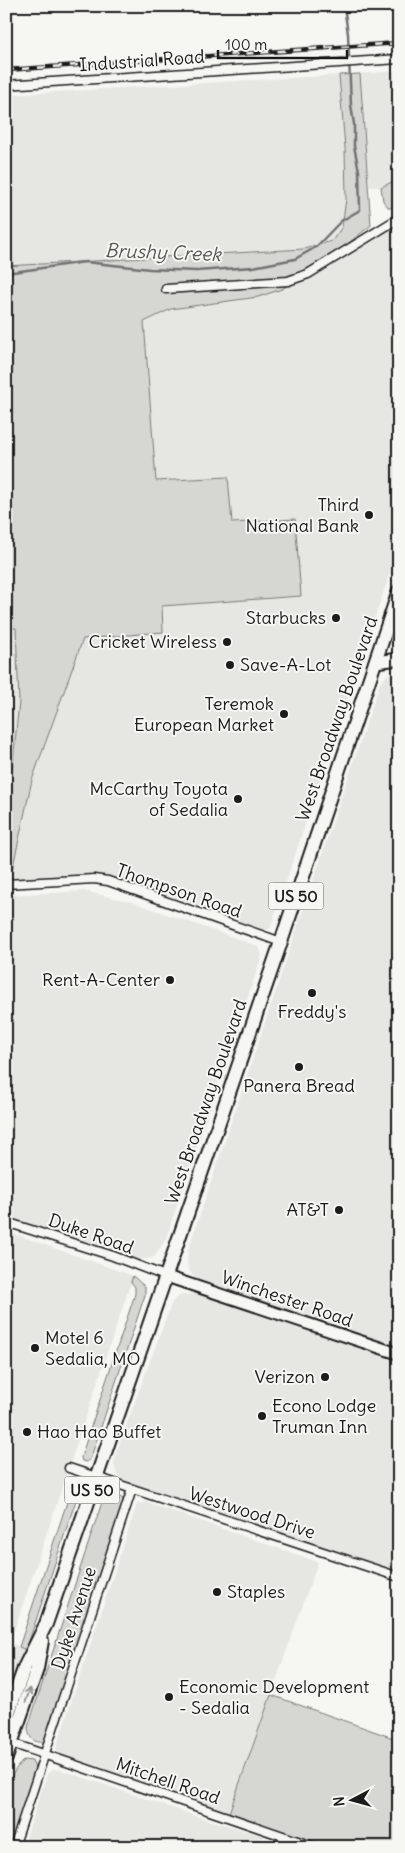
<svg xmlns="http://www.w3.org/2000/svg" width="405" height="1853" font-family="Delius,sans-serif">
	<rect width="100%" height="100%" fill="#f6f6f2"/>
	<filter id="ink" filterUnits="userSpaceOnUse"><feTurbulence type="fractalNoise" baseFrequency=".02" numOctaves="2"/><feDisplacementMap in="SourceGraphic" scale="10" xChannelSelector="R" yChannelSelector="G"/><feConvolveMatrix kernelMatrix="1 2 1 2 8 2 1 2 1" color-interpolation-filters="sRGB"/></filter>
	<g filter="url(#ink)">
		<path fill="#e6e6e2" d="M 399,71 L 399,179 L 381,187 L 369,187 L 360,74 Z
			M 339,75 L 345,148 L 346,199 L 342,227 L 332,241 L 304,249 L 6,266 L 6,95 Z
			M 371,225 L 379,236 L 399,225 L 399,546 L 270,929 L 265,930 L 123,885 L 104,881 L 10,880 L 32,780 L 83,639 L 163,632 L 161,606 L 301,596 L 231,523 L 228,477 L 156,481 L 144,322 L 171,309 L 258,297 L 319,267 Z
			M 16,627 L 19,702 L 9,801 L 6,809 L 6,628 Z
			M 399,672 L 399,1348 L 196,1280 L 190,1272 L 187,1263 L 188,1250 L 380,683 L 388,674 Z
			M 83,891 L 132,902 L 252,944 L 259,947 L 262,955 L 165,1241 L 154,1257 L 146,1259 L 135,1259 L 6,1217 L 6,900 L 8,895 Z
			M 6,1231 L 133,1276 L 10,1643 L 26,1650 L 6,1709 Z
			M 193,1294 L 207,1296 L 399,1362 L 399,1574 L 123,1481 L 117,1475 L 114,1464 L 116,1453 L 172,1302 L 181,1295 Z
			M 146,1502 L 318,1562 L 229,1813 L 60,1756 L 56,1748 L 137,1504 Z
			M 54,1769 L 61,1770 L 199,1817 L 264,1836 L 260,1847 L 23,1847 L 47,1774 Z"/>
		<path fill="#d6d6d2" stroke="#797977" d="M 360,74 L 371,225 L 319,267 L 282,289 L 258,297 L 171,309 L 144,322 L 156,481 L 228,477 L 232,523 L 295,519 L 301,596 L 162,606 L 163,632 L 83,639 L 32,780 L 10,880 L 6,880 L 6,809 L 9,801 L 19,702 L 16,628 L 6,628 L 6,266 L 304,249 L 332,241 L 342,227 L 346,199 L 345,148 L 339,75 Z
			M 399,179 L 399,207 L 389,208 L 383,201 L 381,187 Z
			M 133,1276 L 145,1287 L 145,1295 L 90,1460 L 86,1462 L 82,1461 L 81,1457 L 135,1294 L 135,1287 L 131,1282 Z
			M 77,1481 L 81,1485 L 26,1650 L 19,1647 L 73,1484 Z
			M 109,1495 L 117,1495 L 123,1499 L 124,1508 L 45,1741 C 34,1745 28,1737 28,1727 L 103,1499 Z
			M 271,1695 L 399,1740 L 399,1847 L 330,1847 L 229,1813 Z
			M 24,1760 L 32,1761 L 35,1768 L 34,1778 L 11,1847 L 6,1847 C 6,1819 0,1780 24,1760 Z"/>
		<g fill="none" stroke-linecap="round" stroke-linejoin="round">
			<path stroke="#727271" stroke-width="2.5" d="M 6,273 L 85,262 L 150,269 L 196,271 L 253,267 L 295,259 L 316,247 L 341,221 L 360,210 L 359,171 L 354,146 L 354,124 L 351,105 L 348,34 L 344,6"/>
			<g stroke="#1c1c1c" stroke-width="11">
				<path id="minor" d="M 6,85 L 399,59
					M 166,289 L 288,281 L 308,274 L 399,218
					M 6,884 L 94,879 L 108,881 L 281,942
					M 6,1222 L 113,1256 L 165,1276
					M 69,1468 L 399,1577
					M 11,1743 L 315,1847
					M 14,1847 L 132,1489"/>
			</g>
			<g stroke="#1c1c1c" stroke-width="14">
				<path id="tertiary" d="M 165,1276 L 399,1354"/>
			</g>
			<g stroke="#1c1c1c" stroke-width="15">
				<path id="secondary" d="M 375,662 L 399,659"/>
			</g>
			<g stroke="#1c1c1c" stroke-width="16">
				<path id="trunk" d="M 6,1720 L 25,1666 L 46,1624 L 281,942 L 399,591
					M 6,1758 L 37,1669 L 42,1641"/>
			</g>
			<use href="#minor" stroke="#f6f6f2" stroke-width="8"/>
			<use href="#tertiary" stroke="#f6f6f2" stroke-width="10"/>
			<use href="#secondary" stroke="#f6f6f2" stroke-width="11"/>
			<use href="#trunk" stroke="#f6f6f2" stroke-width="12"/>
			<g stroke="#1c1c1c" stroke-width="4.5">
				<path id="rail" d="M 6,70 L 399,43"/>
			</g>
			<use href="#rail" stroke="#f6f6f2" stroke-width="2.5" stroke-dasharray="8" stroke-linecap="butt"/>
		</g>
		<defs><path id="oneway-shaft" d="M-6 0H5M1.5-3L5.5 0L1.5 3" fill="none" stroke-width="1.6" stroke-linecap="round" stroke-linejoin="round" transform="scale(1.25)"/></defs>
		<use stroke="#949492" href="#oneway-shaft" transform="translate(28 1695) rotate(-71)"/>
	</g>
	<g fill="#1c1c1c" stroke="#f6f6f2" stroke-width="2">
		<circle cx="369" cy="515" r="5"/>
		<circle cx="336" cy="618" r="5"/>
		<circle cx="227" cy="642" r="5"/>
		<circle cx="230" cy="665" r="5"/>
		<circle cx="284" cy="714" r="5"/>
		<circle cx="238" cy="799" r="5"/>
		<circle cx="170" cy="980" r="5"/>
		<circle cx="312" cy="993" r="5"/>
		<circle cx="299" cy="1067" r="5"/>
		<circle cx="339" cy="1210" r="5"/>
		<circle cx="35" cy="1348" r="5"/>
		<circle cx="325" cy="1377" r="5"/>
		<circle cx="262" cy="1416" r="5"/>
		<circle cx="27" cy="1432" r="5"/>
		<circle cx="217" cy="1592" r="5"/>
		<circle cx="169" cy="1697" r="5"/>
	</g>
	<g text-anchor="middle" stroke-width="4" stroke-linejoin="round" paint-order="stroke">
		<g fill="#f6f6f2" stroke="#5d5d5c" stroke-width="1">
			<rect x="268.5" y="882.5" width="55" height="27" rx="4"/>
			<rect x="64.5" y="1476.5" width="55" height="27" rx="4"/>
		</g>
		<g font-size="16" font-weight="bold" fill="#1c1c1c">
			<text x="296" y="902">US 50</text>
			<text x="92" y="1496">US 50</text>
		</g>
		<g font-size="18" fill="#1c1c1c" stroke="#f6f6f2">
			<text transform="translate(142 61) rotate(-4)" y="6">Industrial Road</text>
			<text transform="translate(337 719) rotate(-71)" y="6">West Broadway Boulevard</text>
			<text transform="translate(179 891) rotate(19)" y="6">Thompson Road</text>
			<text transform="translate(206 1102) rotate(-71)" y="6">West Broadway Boulevard</text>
			<text transform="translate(91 1234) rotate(19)" y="6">Duke Road</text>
			<text transform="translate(287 1299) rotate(19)" y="6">Winchester Road</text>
			<text transform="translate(252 1513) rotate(18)" y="6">Westwood Drive</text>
			<text transform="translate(74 1618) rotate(-72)" y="6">Dyke Avenue</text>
			<text transform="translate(168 1781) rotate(19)" y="6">Mitchell Road</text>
		</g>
		<g font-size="18" fill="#1c1c1c" stroke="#f6f6f2" text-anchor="end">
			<text x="359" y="511">Third<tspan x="359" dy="21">National Bank</tspan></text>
			<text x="326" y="624">Starbucks</text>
			<text x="217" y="648">Cricket Wireless</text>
			<text x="240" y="671" text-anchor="start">Save-A-Lot</text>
			<text x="274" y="710">Teremok<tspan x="274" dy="21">European Market</tspan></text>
			<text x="228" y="795">McCarthy Toyota<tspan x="228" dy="21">of Sedalia</tspan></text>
			<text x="160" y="986">Rent-A-Center</text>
			<text x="312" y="1018" text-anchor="middle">Freddy's</text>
			<text x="299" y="1092" text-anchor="middle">Panera Bread</text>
			<text x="329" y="1216">AT&amp;T</text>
			<text x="45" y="1344" text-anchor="start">Motel 6<tspan x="45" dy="21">Sedalia, MO</tspan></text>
			<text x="315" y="1383">Verizon</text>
			<text x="272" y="1412" text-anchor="start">Econo Lodge<tspan x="272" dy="21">Truman Inn</tspan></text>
			<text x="37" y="1438" text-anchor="start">Hao Hao Buffet</text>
			<text x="227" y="1598" text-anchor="start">Staples</text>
			<text x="179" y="1693" text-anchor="start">Economic Development<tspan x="179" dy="21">- Sedalia</tspan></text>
		</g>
		<g font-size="19" font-style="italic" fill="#565654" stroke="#f6f6f2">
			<text transform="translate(163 252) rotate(2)" y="7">Brushy Creek</text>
		</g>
	</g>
	<rect width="405" height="1853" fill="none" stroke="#f6f6f2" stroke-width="25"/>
	<rect x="12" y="12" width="380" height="1828" fill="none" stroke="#1c1c1c" stroke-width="2" filter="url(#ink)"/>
	<g transform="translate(352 1800) rotate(264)" stroke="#f6f6f2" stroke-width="4" paint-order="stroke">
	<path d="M0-4L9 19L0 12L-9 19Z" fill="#1c1c1c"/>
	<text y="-8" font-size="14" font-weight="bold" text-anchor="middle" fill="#1c1c1c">N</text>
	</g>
	<path d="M218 50v8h129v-8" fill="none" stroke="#1c1c1c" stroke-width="2.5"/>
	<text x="225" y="50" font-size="15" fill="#1c1c1c" stroke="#f6f6f2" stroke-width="4" paint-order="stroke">100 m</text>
</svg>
